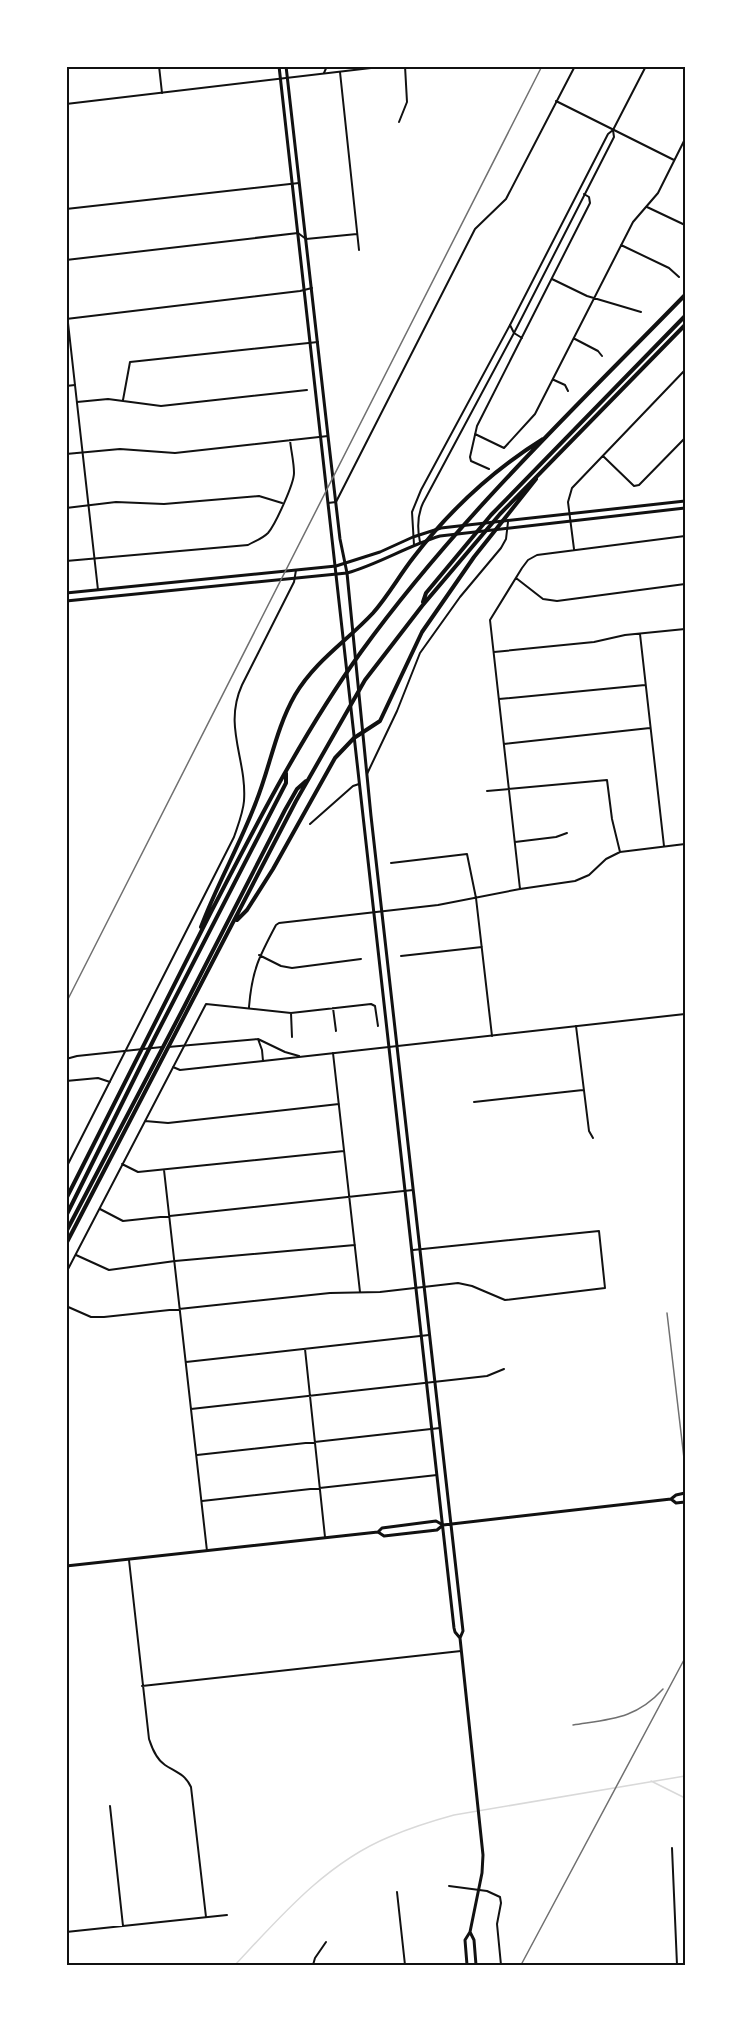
<svg xmlns="http://www.w3.org/2000/svg" width="751" height="2031" font-family="'Public Sans',sans-serif">
	<rect width="100%" height="100%" fill="#fff"/>
	<g fill="none" stroke-linecap="round" stroke-linejoin="round">
		<path stroke="#d9d9d9" stroke-width="1.5" d="M 651,1781 L 685,1798
			M 235,1965 C 280,1917 326,1863 389,1837 C 410,1828 432,1821 454,1815 L 685,1776"/>
		<path stroke="#111" stroke-width="2" d="M 159,66 L 162,93
			M 340,72 L 359,250
			M 324,73 L 327,66
			M 556,101 L 674,160
			M 399,122 L 407,102 L 405,66
			M 647,207 L 685,225
			M 66,209 L 299,183
			M 621,245 L 669,268 L 679,277
			M 66,260 L 298,233 L 306,239 L 357,234
			M 552,279 L 587,296 L 641,312
			M 66,319 L 300,291 L 312,288
			M 510,325 L 514,333 L 522,338
			M 575,339 L 598,351 L 602,356
			M 554,380 L 565,385 L 568,391
			M 66,386 L 75,385
			M 123,400 L 130,362 L 318,342
			M 77,402 L 108,399 L 161,406 L 307,390
			M 475,434 L 504,448 L 535,414 L 633,222 L 658,193 L 685,139
			M 66,454 L 120,449 L 175,453 L 328,436
			M 603,456 L 634,486 L 639,485 L 685,438
			M 489,469 L 471,461 L 470,457 L 477,426 L 590,203 L 589,197 L 584,194
			M 66,508 L 116,502 L 164,504 L 259,496 L 282,503
			M 574,549 L 568,502 L 572,488 L 685,370
			M 66,561 L 248,545 C 255,541 262,539 268,533 C 275,525 294,484 294,473 C 294,462 291,451 290,440
			M 516,578 L 543,599 L 557,601 L 685,584
			M 640,634 L 664,846
			M 494,652 L 594,642 L 625,635 L 685,629
			M 499,699 L 645,685
			M 504,744 L 650,728
			M 487,791 L 607,780 L 612,819 L 620,852
			M 310,824 L 353,786 L 359,784
			M 515,842 L 556,837 L 567,833
			M 391,863 L 467,854 L 476,898 L 492,1036
			M 520,889 L 490,620 L 522,568 L 528,560 L 537,555 L 685,536
			M 259,955 L 281,966 L 292,968 L 361,959
			M 401,956 L 482,947
			M 249,1007 C 252,970 259,957 276,925 L 279,923 L 438,905 L 520,889 L 575,881 L 589,875 L 606,859 L 620,852 L 685,844
			M 333,1008 L 336,1031
			M 291,1013 L 292,1037
			M 576,1026 L 589,1131 L 593,1138
			M 333,1053 L 360,1292
			M 173,1067 L 180,1070 L 263,1061
			M 474,1102 L 583,1090
			M 145,1121 L 168,1123 L 339,1104
			M 122,1164 L 138,1172 L 344,1151
			M 164,1170 L 207,1551
			M 100,1209 L 123,1221 L 413,1190
			M 76,1255 L 109,1270 L 175,1261 L 355,1245
			M 66,1273 L 206,1004 L 291,1013 L 371,1004 L 375,1006 L 378,1026
			M 66,1306 L 91,1317 L 104,1317 L 330,1293 L 380,1292 L 458,1283 L 472,1286 L 505,1300 L 605,1288 L 599,1231 L 413,1250
			M 305,1349 L 325,1537
			M 186,1362 L 429,1335
			M 191,1409 L 487,1376 L 504,1369
			M 197,1455 L 440,1428
			M 202,1501 L 437,1475
			M 129,1560 L 149,1739 C 152,1748 156,1759 165,1765 C 176,1772 185,1774 191,1787 L 206,1917
			M 142,1686 L 461,1651
			M 110,1806 L 123,1926
			M 672,1848 L 677,1965
			M 449,1886 L 487,1891 L 500,1897 L 501,1903 L 497,1924 L 501,1965
			M 397,1892 L 405,1965
			M 66,1932 L 227,1915
			M 313,1965 L 315,1958 L 326,1942"/>
		<path stroke="#111" stroke-width="2" d="M 66,104 L 388,66
			M 66,305 L 98,590
			M 328,503 L 336,502 L 475,229 L 506,199 L 575,66
			M 420,542 C 417,528 417,516 423,503 L 514,333 L 614,137 L 613,130
			M 414,545 L 412,512 L 421,490 L 510,325 L 608,134 L 613,130 L 646,66
			M 367,774 L 397,711 L 420,653 L 460,597 L 501,548 L 506,539 L 508,522
			M 258,1039 L 262,1050 L 263,1061 L 685,1014
			M 168,1047 L 258,1039 L 285,1052 L 299,1056
			M 66,1059 L 77,1056 L 162,1047
			M 66,1081 L 98,1078 L 110,1082
			M 66,1168 L 234,837 C 238,825 243,813 244,801 C 247,759 223,727 242,685 L 294,582 L 296,570"/>
		<path stroke="#111" stroke-width="3" d="M 66,593 L 336,566 L 380,552 L 413,537 L 441,528 L 685,501
			M 66,601 L 347,573 C 379,564 407,546 440,536 L 685,508"/>
		<path stroke="#111" stroke-width="3" d="M 279,66 L 454,1628 L 455,1632 L 460,1638
			M 286,66 L 328,436 L 340,539 L 347,573 L 371,816 L 463,1631 L 460,1638 L 483,1855 L 482,1873 L 470,1932 L 465,1940 L 467,1965
			M 671,1499 L 676,1503 L 685,1502
			M 378,1532 L 384,1536 L 437,1530 L 443,1525 L 671,1499 L 676,1495 L 685,1493
			M 66,1566 L 378,1532 L 382,1528 L 436,1521 L 443,1525
			M 470,1932 L 474,1940 L 476,1965"/>
		<path stroke="#111" stroke-width="4" d="M 423,602 L 426,593 L 491,515 L 685,316
			M 237,920 L 247,910 L 273,869 L 335,758 L 354,738 L 380,721 L 422,632 L 474,557 L 536,479
			M 201,927 C 217,884 240,845 256,802 C 270,767 276,728 295,695 C 316,660 346,642 373,613 C 388,596 399,576 413,558 C 449,511 493,470 543,439
			M 66,1199 C 114,1103 162,1007 211,912 C 257,823 303,733 361,652 C 455,522 573,410 685,295
			M 66,1216 L 155,1037 L 286,783 L 286,773
			M 66,1232 L 184,1007 L 285,810 L 297,789 L 306,781
			M 66,1244 L 296,801 L 365,680 L 422,606 L 500,514 L 685,325"/>
		<path stroke="#707070" stroke-width="1.5" d="M 66,1003 L 542,66
			M 667,1313 L 685,1467
			M 573,1725 C 611,1719 636,1719 663,1689
			M 521,1965 L 685,1658"/>
	</g>
	<rect width="751" height="2031" fill="none" stroke="#ffffff" stroke-width="135"/>
	<rect x="68" y="68" width="616" height="1896" fill="none" stroke="#111" stroke-width="2"/>
</svg>
